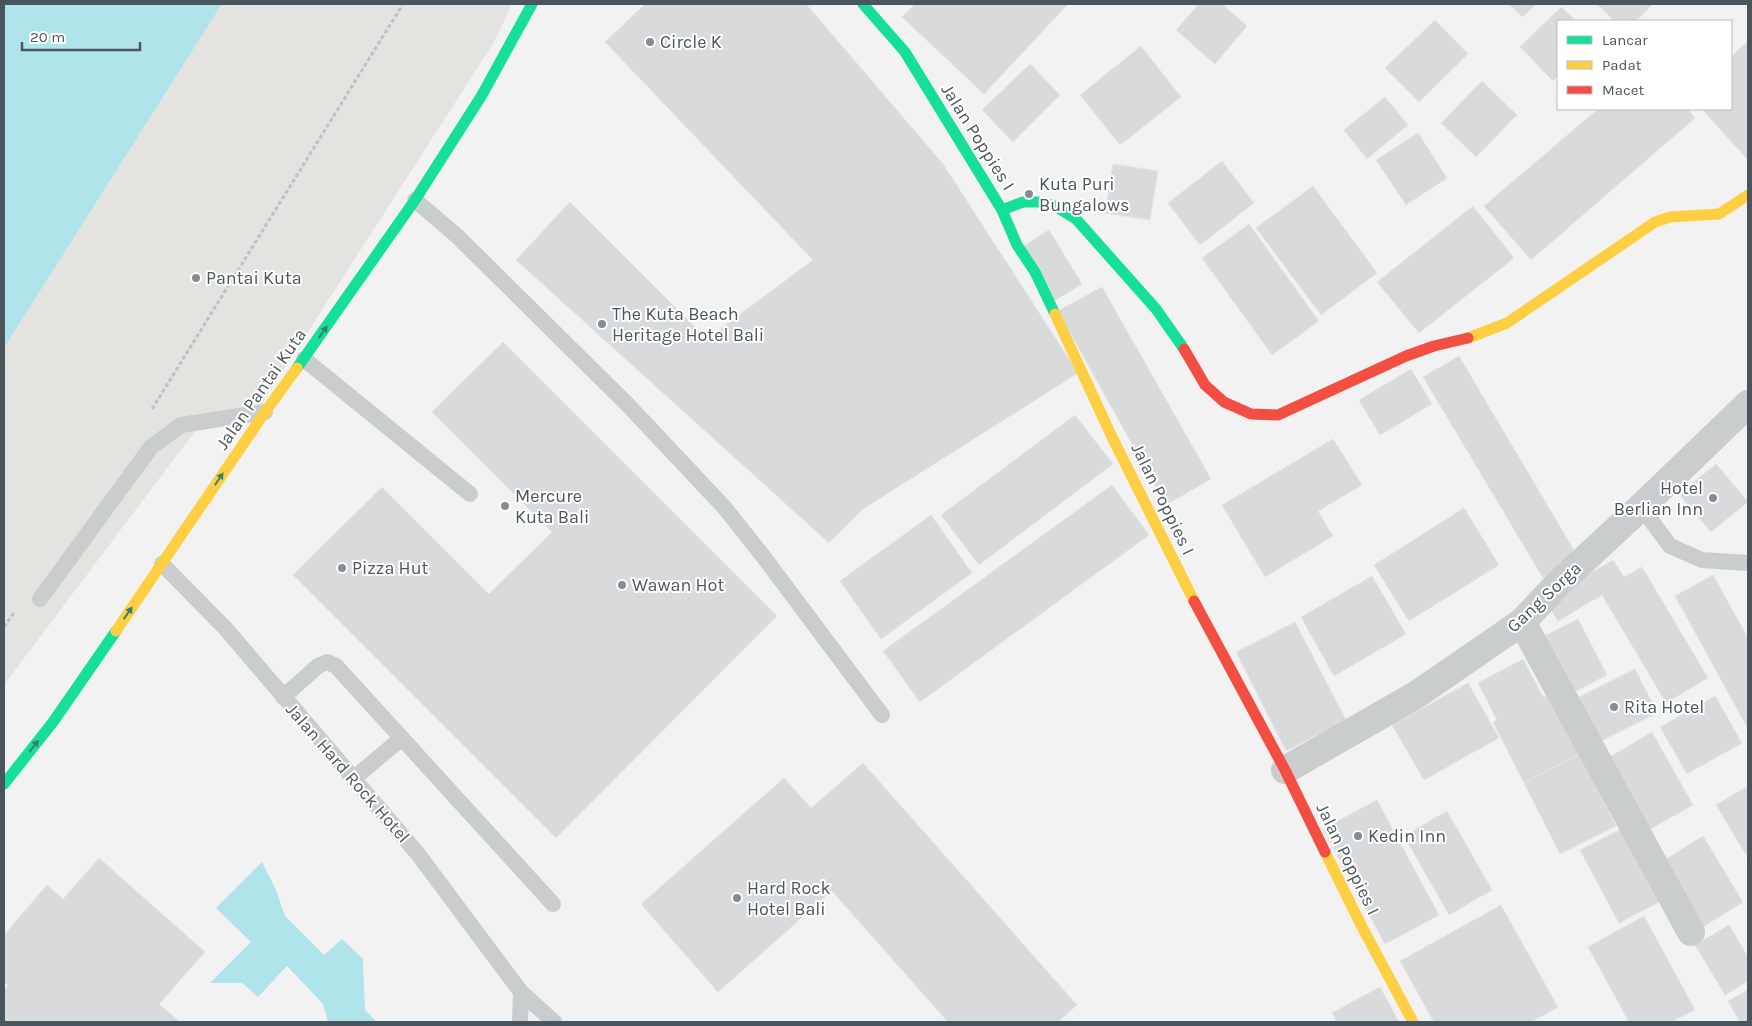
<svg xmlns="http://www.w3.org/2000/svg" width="1752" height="1026" font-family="Karla,sans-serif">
	<rect width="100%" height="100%" fill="#f3f2f2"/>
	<path fill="#e5e3df" d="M 222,4 L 512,4 L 494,42 L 254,416 L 201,423 L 4,685 L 4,348 Z"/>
	<path fill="#b0e4eb" d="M 4,4 L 222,4 L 4,348 Z
		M 262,862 L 276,890 L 285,916 L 324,955 L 342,939 L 363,959 L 365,1010 L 377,1022 L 328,1022 L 323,1004 L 287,966 L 258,997 L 242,983 L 210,983 L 251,942 L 216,908 Z"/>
	<path fill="#d9dadb" stroke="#e4e4e5" d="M 645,4 L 806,4 L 943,164 L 1078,373 L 863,509 L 829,543 L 516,260 L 570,202 L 707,339 L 813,260 L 605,42 Z
		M 915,4 L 1068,4 L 984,94 L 902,17 Z
		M 1199,4 L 1222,4 L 1247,26 L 1215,64 L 1176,30 Z
		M 1509,4 L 1537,4 L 1522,17 Z
		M 1597,4 L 1653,4 L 1636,21 L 1614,21 Z
		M 1561,7 L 1576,21 L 1558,21 L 1558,76 L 1553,81 L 1520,47 Z
		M 1435,20 L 1468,54 L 1419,102 L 1385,68 Z
		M 1748,41 L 1748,160 L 1702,109 L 1731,109 L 1731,57 Z
		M 1141,46 L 1181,97 L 1120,145 L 1080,95 Z
		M 1030,64 L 1060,95 L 1013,142 L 982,110 Z
		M 1482,81 L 1517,115 L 1476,157 L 1441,123 Z
		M 1385,97 L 1408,125 L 1367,159 L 1344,130 Z
		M 1598,109 L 1688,109 L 1695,118 L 1531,260 L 1484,206 Z
		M 1418,133 L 1447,178 L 1406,205 L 1376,160 Z
		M 1222,161 L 1254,203 L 1200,245 L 1168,203 Z
		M 1113,164 L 1158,171 L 1150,220 L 1105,213 Z
		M 1313,186 L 1377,273 L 1321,315 L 1256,228 Z
		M 1473,206 L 1514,258 L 1419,333 L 1377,282 Z
		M 1249,224 L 1319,321 L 1272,355 L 1202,258 Z
		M 1049,230 L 1082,284 L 1054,301 L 1021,248 Z
		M 1102,287 L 1211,479 L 1166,505 L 1058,311 Z
		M 503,342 L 777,616 L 556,838 L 293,575 L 382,487 L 489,594 L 552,532 L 432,412 Z
		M 1459,356 L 1578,557 L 1543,578 L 1423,377 Z
		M 1411,369 L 1432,404 L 1380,435 L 1359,400 Z
		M 1075,415 L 1113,464 L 979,565 L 941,515 Z
		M 1333,439 L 1362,485 L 1318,511 L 1333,536 L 1265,577 L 1222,505 Z
		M 1716,464 L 1748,502 L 1711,532 L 1679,494 Z
		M 1112,485 L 1149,535 L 920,702 L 883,651 Z
		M 1464,508 L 1499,565 L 1409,621 L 1374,565 Z
		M 931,515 L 972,573 L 881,639 L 840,581 Z
		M 1613,560 L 1624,577 L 1642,567 L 1708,678 L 1666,703 L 1602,595 L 1558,621 L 1545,600 Z
		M 1713,575 L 1748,638 L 1748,729 L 1675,596 Z
		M 1372,576 L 1406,634 L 1334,676 L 1301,617 Z
		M 1578,619 L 1607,675 L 1564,697 L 1535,641 Z
		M 1295,622 L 1346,720 L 1286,751 L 1236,652 Z
		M 1523,659 L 1543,697 L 1549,694 L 1580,754 L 1524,783 L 1493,722 L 1497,720 L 1478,683 Z
		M 1635,669 L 1657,713 L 1593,745 L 1571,701 Z
		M 1468,683 L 1499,738 L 1424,780 L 1392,725 Z
		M 1715,696 L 1742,743 L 1687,774 L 1660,727 Z
		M 1652,732 L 1693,805 L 1645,832 L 1603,761 Z
		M 1580,754 L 1616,826 L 1560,854 L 1524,783 Z
		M 863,763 L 1077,1005 L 1060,1020 L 1062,1022 L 948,1022 L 832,891 L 718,992 L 641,904 L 784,778 L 811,808 Z
		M 1748,786 L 1748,858 L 1716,805 Z
		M 1377,800 L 1439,915 L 1385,944 L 1323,829 Z
		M 1447,811 L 1492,890 L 1449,915 L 1404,836 Z
		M 1627,826 L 1665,899 L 1619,923 L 1580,850 Z
		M 1703,836 L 1743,902 L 1701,928 L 1661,862 Z
		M 99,858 L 205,952 L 159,1004 L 180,1022 L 4,1022 L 4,991 L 8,986 L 4,982 L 4,935 L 47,885 L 63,899 Z
		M 1501,905 L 1558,1007 L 1531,1022 L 1434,1022 L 1400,961 Z
		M 1644,916 L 1695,1010 L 1671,1022 L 1629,1022 L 1588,947 Z
		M 1729,925 L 1748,957 L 1748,981 L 1725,995 L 1695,945 Z
		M 1380,987 L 1399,1022 L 1337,1022 L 1332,1013 Z
		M 1748,990 L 1748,1022 L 1740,1022 L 1728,1001 Z"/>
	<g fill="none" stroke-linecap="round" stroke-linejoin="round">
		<path stroke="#bac4c0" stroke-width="3" stroke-dasharray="4 2.5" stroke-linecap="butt" d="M 152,409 L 403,4
			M 4,627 L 15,611"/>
		<path stroke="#cacdce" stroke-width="16" d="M 415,200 L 457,236 L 627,404 L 724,507 L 763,556 L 882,715
			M 304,359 L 470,494
			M 1641,507 L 1670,546 L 1702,560 L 1748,563
			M 162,564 L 226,629 L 418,854 L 521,992 L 554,1022
			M 40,599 L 151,447 L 181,425 L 265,412
			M 283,697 L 318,666 L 327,662 L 336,666 L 553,904
			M 353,779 L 402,738
			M 520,1022 L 521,992"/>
		<path stroke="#cacdce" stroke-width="28" d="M 1522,622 L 1691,932
			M 1285,770 L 1416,695 L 1522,622 L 1558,584 L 1641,507 L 1748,404"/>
		<path stroke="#16e098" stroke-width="11" d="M 863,4 L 905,52 L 1002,210 L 1017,245 L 1035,272 L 1055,314
			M 1002,210 L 1023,202 L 1038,202 L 1055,206 L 1076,219 L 1156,309 L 1184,349
			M 297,368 L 415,200 L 482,95 L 532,4
			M 4,784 L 53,722 L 116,631"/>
		<path stroke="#ffcf43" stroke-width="11" d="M 1055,314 L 1112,437 L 1194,601
			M 1468,338 L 1507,323 L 1655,222 L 1670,217 L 1719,214 L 1748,195
			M 116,631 L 265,412 L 297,368
			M 1325,852 L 1362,927 L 1413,1022"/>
		<path stroke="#f24e42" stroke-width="11" d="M 1184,349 L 1205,385 L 1224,402 L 1251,414 L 1278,415 L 1406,356 L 1434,346 L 1468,338
			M 1194,601 L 1285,770 L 1325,852"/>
	</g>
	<defs><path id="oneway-solid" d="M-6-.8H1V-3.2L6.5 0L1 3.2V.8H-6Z" transform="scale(1.25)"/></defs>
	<g fill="#3a7f6f">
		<use href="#oneway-solid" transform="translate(323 332) rotate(-55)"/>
		<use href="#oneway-solid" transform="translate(219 479) rotate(-56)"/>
		<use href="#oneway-solid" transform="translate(128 613) rotate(-55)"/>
		<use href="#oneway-solid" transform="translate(34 746) rotate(-52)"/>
	</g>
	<g fill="#858d92" stroke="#fff" stroke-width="2">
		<circle cx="650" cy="42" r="5"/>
		<circle cx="1029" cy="194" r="5"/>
		<circle cx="196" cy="278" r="5"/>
		<circle cx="602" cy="324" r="5"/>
		<circle cx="1713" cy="498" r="5"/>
		<circle cx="505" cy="506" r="5"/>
		<circle cx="342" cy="568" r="5"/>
		<circle cx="622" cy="585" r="5"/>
		<circle cx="1614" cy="707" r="5"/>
		<circle cx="1358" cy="836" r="5"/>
		<circle cx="737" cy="898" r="5"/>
	</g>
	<g text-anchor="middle" stroke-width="4" stroke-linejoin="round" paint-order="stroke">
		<g font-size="18" fill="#4a565e" stroke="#fff" text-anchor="start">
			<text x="660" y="48">Circle K</text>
			<text x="1039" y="190">Kuta Puri<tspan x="1039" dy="21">Bungalows</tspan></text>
			<text x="206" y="284">Pantai Kuta</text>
			<text x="612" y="320">The Kuta Beach<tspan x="612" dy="21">Heritage Hotel Bali</tspan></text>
			<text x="1703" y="494" text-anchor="end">Hotel<tspan x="1703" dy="21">Berlian Inn</tspan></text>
			<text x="515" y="502">Mercure<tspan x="515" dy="21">Kuta Bali</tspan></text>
			<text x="352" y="574">Pizza Hut</text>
			<text x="632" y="591">Wawan Hot</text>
			<text x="1624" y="713">Rita Hotel</text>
			<text x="1368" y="842">Kedin Inn</text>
			<text x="747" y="894">Hard Rock<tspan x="747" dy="21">Hotel Bali</tspan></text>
		</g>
		<g font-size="18" fill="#4a565e" stroke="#fff">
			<text transform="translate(978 137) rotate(58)" y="6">Jalan Poppies I</text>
			<text transform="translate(261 389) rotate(-55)" y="6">Jalan Pantai Kuta</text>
			<text transform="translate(1163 499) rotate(64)" y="6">Jalan Poppies I</text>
			<text transform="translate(1544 597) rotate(-43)" y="6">Gang Sorga</text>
			<text transform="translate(348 773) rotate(49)" y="6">Jalan Hard Rock Hotel</text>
			<text transform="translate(1348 859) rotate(64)" y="6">Jalan Poppies I</text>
		</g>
	</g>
	<rect width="1752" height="1026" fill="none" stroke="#4a565e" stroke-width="10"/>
	<rect x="1557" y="20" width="175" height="90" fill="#ffffff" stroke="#b7bbbf"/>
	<rect x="1567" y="36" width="25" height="8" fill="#16e098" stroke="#b7bbbf"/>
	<text x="1602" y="45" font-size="15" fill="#4a565e">Lancar</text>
	<rect x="1567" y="61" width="25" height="8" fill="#ffcf43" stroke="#b7bbbf"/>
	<text x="1602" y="70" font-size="15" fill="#4a565e">Padat</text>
	<rect x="1567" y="86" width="25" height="8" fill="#f24e42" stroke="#b7bbbf"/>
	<text x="1602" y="95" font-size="15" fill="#4a565e">Macet</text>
	<path d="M22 42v8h118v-8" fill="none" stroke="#4a565e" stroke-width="2.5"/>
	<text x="30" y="42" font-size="15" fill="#4a565e" stroke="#ffffff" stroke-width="4" paint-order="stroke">20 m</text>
</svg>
